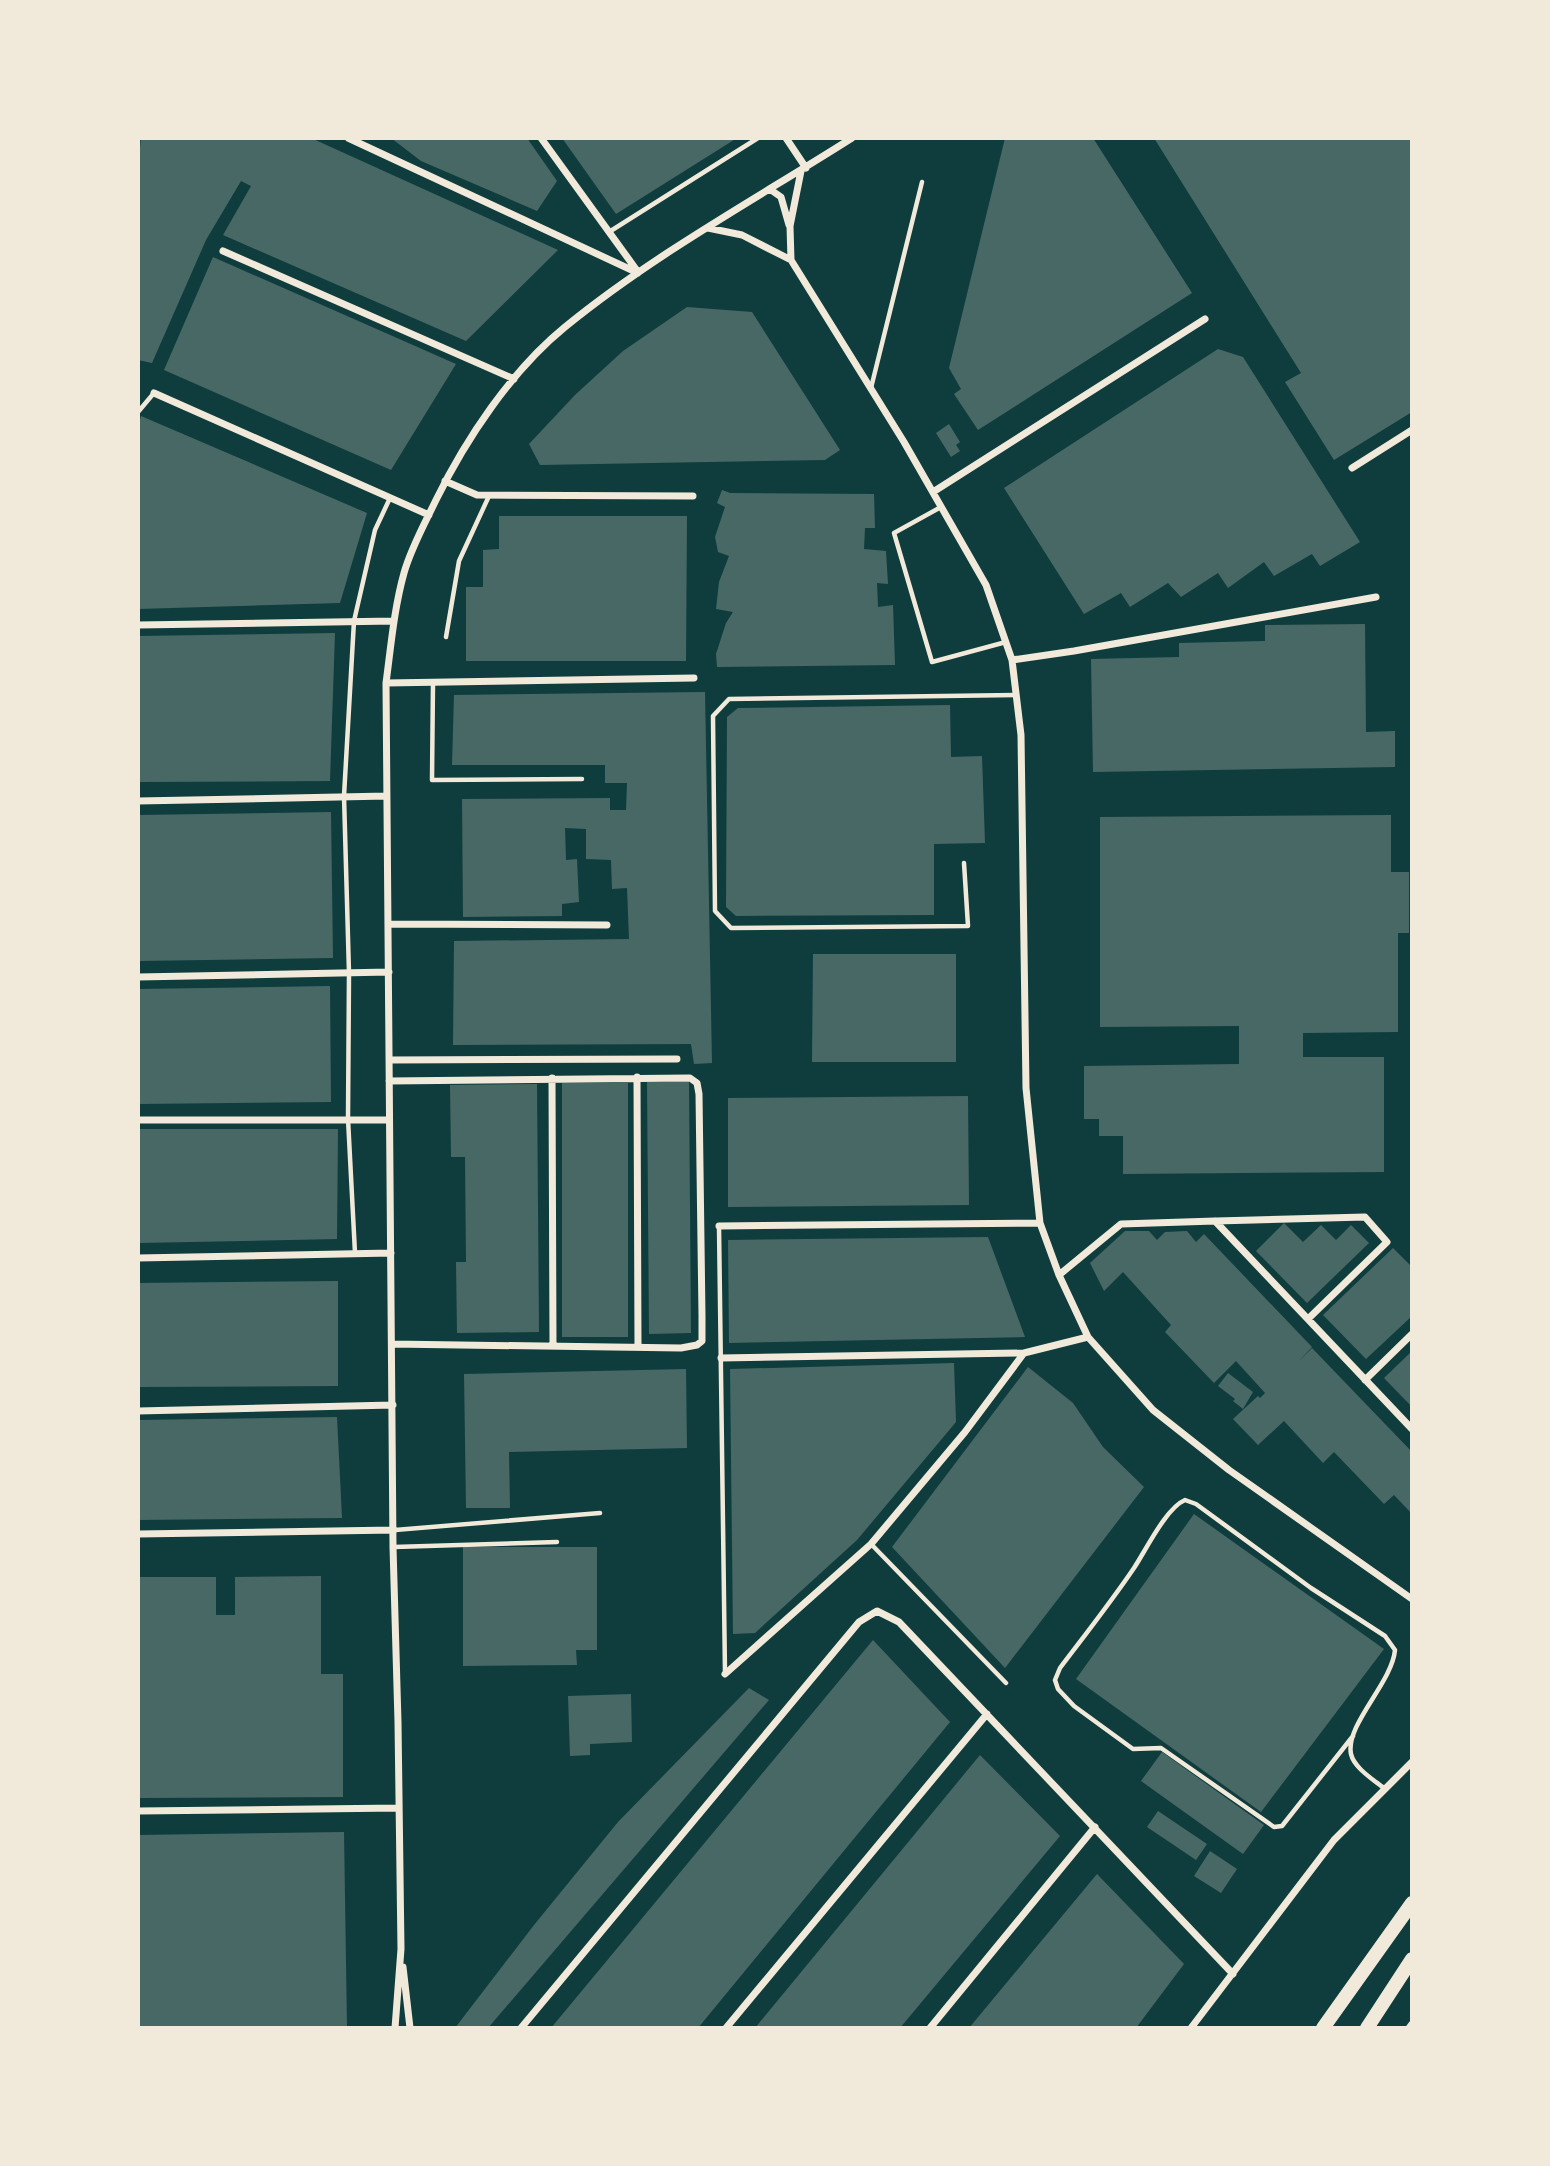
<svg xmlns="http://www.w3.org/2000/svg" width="1550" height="2166" font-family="'Alegreya Sans',sans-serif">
	<rect width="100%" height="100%" fill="#0f3d3e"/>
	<path fill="#486865" d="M 141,138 L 311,138 L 558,250 L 466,341 L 223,235 L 251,186 L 241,181 L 206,240 L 152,363 L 138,360 L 138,166 Z
		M 391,138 L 527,138 L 557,181 L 537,211 L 421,161 Z
		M 562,138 L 737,138 L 616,214 Z
		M 1005,138 L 1093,138 L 1192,293 L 978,430 L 954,394 L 961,389 L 949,368 Z
		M 1154,138 L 1412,138 L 1412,412 L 1334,460 L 1285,382 L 1301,373 Z
		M 213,257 L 456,364 L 391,470 L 164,370 Z
		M 687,307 L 752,312 L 840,450 L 825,460 L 540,465 L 529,444 L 575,395 L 623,351 Z
		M 1218,349 L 1243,357 L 1360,542 L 1320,566 L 1312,554 L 1274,576 L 1264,562 L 1228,588 L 1218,573 L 1181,597 L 1168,583 L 1130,607 L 1121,593 L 1084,614 L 1004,488 Z
		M 141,416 L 367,513 L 340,603 L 138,609 L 138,427 Z
		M 949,424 L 960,442 L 956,445 L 960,451 L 951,457 L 936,433 Z
		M 722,490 L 730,493 L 874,494 L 875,528 L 865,528 L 864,549 L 886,551 L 888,584 L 877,583 L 878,607 L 893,605 L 895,665 L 717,667 L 716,654 L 726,623 L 733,612 L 716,609 L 719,582 L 729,556 L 718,552 L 715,537 L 725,507 L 717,503 Z
		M 499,516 L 687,516 L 686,661 L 466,661 L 466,587 L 483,587 L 483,550 L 499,549 Z
		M 1365,624 L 1366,732 L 1395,731 L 1395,767 L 1093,772 L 1091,659 L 1179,657 L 1179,643 L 1265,641 L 1265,625 Z
		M 335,633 L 330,781 L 138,782 L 138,636 Z
		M 705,692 L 712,1063 L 694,1064 L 691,1044 L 453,1045 L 454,941 L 629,939 L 627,888 L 612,889 L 611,860 L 586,859 L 586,829 L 565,828 L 566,860 L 577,859 L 579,902 L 562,904 L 562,916 L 463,917 L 462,799 L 610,798 L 610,810 L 626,810 L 627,783 L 605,783 L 605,765 L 452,765 L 454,695 Z
		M 950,705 L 951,757 L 982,756 L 985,843 L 934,844 L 934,915 L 736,916 L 726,907 L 727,717 L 738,708 Z
		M 331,812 L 333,958 L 138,961 L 138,815 Z
		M 1391,815 L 1391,872 L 1409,872 L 1409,933 L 1398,933 L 1398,1032 L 1303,1033 L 1303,1057 L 1384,1057 L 1384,1172 L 1123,1174 L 1123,1136 L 1099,1136 L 1099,1119 L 1084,1119 L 1084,1066 L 1239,1064 L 1239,1026 L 1100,1027 L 1100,817 Z
		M 813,954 L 956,954 L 956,1062 L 812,1062 Z
		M 330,986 L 331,1102 L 138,1104 L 138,989 Z
		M 647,1082 L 689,1082 L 691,1333 L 649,1334 Z
		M 562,1083 L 628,1083 L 628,1337 L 562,1337 Z
		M 537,1084 L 539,1332 L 457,1333 L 456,1262 L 466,1262 L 465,1157 L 451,1157 L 450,1085 Z
		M 968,1096 L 969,1205 L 728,1207 L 728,1098 Z
		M 138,1129 L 338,1129 L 337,1239 L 138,1243 Z
		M 1284,1223 L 1303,1242 L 1321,1225 L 1336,1240 L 1351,1225 L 1369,1243 L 1307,1303 L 1256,1251 Z
		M 1125,1231 L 1149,1231 L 1157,1240 L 1165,1232 L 1187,1231 L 1196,1242 L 1204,1234 L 1312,1347 L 1299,1361 L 1312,1348 L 1412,1452 L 1412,1514 L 1394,1495 L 1384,1504 L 1334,1452 L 1323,1463 L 1284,1421 L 1258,1445 L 1233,1419 L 1258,1396 L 1260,1398 L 1265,1393 L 1236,1361 L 1214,1383 L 1165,1332 L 1171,1325 L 1123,1272 L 1104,1291 L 1090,1263 Z
		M 988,1237 L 1025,1337 L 729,1343 L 728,1240 Z
		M 1393,1248 L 1412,1267 L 1412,1316 L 1366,1359 L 1323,1315 Z
		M 338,1281 L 338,1386 L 138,1387 L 138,1283 Z
		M 1412,1351 L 1412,1407 L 1384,1378 Z
		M 954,1363 L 956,1422 L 857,1540 L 755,1633 L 733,1634 L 730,1369 Z
		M 1028,1367 L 1073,1403 L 1103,1447 L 1144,1487 L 1005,1668 L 892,1547 Z
		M 686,1369 L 687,1448 L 509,1452 L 510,1508 L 466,1508 L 464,1374 Z
		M 1228,1373 L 1253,1392 L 1243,1409 L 1233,1401 L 1235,1399 L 1218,1386 Z
		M 337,1417 L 342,1518 L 138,1520 L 138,1420 Z
		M 1194,1514 L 1384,1649 L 1261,1812 L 1076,1679 Z
		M 463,1547 L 597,1547 L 597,1650 L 576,1650 L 577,1665 L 463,1666 Z
		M 321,1576 L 321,1674 L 343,1674 L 343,1797 L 138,1798 L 138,1577 L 216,1577 L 216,1615 L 235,1615 L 235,1577 Z
		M 873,1640 L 950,1722 L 698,2028 L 551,2028 Z
		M 749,1688 L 769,1700 L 488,2028 L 455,2028 L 534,1925 L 618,1822 Z
		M 631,1694 L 632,1742 L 590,1744 L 590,1755 L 570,1756 L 568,1696 Z
		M 1162,1752 L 1264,1825 L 1243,1854 L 1141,1781 Z
		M 980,1755 L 1060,1836 L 900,2028 L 755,2028 Z
		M 1158,1811 L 1207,1844 L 1196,1860 L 1147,1827 Z
		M 344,1832 L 347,2028 L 138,2028 L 138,1835 Z
		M 1210,1851 L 1237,1869 L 1221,1893 L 1194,1876 Z
		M 1097,1874 L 1184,1964 L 1136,2028 L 969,2028 Z"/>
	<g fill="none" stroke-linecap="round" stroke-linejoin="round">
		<path stroke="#f1e9da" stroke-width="4.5" d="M 609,232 L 758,138
			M 871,388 L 922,182
			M 138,412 L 154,393
			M 941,507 L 894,533 L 932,662 L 1006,642
			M 446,637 L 459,561 L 489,496
			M 433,683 L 432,780 L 582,779
			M 964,863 L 968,926 L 731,928 L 715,911 L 713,716 L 729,699 L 1016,695
			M 719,1226 L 725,1673
			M 355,1253 L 348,1119 L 349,973 L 344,796 L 354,621 L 375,530 L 390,498
			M 395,1530 L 600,1513
			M 871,1544 L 1006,1683
			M 394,1547 L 557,1542
			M 1353,1736 L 1282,1826 L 1274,1827 L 1161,1748 L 1133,1749 L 1074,1706 L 1058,1689 L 1055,1680 L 1060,1668 C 1085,1635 1111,1602 1134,1568 C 1146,1550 1166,1508 1185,1500 L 1196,1504 L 1311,1588 L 1385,1636 L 1395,1650 C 1392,1683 1345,1725 1351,1754 C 1354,1768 1374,1780 1385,1789"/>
		<path stroke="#f1e9da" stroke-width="7" d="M 348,138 L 638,273
			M 541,138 L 638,272
			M 786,138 L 806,168
			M 801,171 L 790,226 L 791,260 L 904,442 L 986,585 L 1012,660 L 1021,735 L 1026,1088 L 1040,1223 L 1059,1275 L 1088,1337 L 1153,1410 L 1229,1470 L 1412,1599
			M 771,190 L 781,197 L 789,225
			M 708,228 L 742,235 L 791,260
			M 223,251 L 514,379
			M 154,393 L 429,515
			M 1352,468 L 1412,430
			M 445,481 L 477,495 L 693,496
			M 933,492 L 1205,319
			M 138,625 L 394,621
			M 1012,660 L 1074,651 L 1376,597
			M 386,683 L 694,678
			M 138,801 L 387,796
			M 388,924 L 607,925
			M 138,977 L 389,972
			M 389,1060 L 677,1059
			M 637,1077 L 638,1347
			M 552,1078 L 553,1345
			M 389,1081 L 690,1078 L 697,1083 L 699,1094 L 702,1316 L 702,1341 L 697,1345 L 681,1348 L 392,1344
			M 138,1120 L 389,1120
			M 1216,1221 L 1365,1217 L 1387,1242 L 1308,1319
			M 719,1226 L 1040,1223
			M 138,1258 L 391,1253
			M 1059,1275 L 1121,1224 L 1215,1221 L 1412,1429
			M 721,1358 L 1024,1353
			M 1365,1380 L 1412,1334
			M 138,1411 L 393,1405
			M 138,1534 L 394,1530
			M 725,1674 L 871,1544 L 965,1432 L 1024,1353 L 1088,1337
			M 138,1811 L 398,1808
			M 403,1967 L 410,2028
			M 395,2028 L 401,1949 L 398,1722 L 393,1547 L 386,683 C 391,646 394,609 404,573 C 411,548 425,523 436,500 C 466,439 511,371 565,327 C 653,255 756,199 852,138
			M 521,2028 L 859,1622 L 877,1611 L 899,1622 L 1233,1974
			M 726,2028 L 987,1714
			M 930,2028 L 1095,1827
			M 1191,2028 L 1334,1840 L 1412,1762
			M 1409,2028 L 1412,2024"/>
		<path stroke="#f1e9da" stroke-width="14" d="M 1323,2028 L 1412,1903
			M 1367,2028 L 1412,1959"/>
	</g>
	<rect width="1550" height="2166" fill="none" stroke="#f1e9da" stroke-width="280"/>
</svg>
